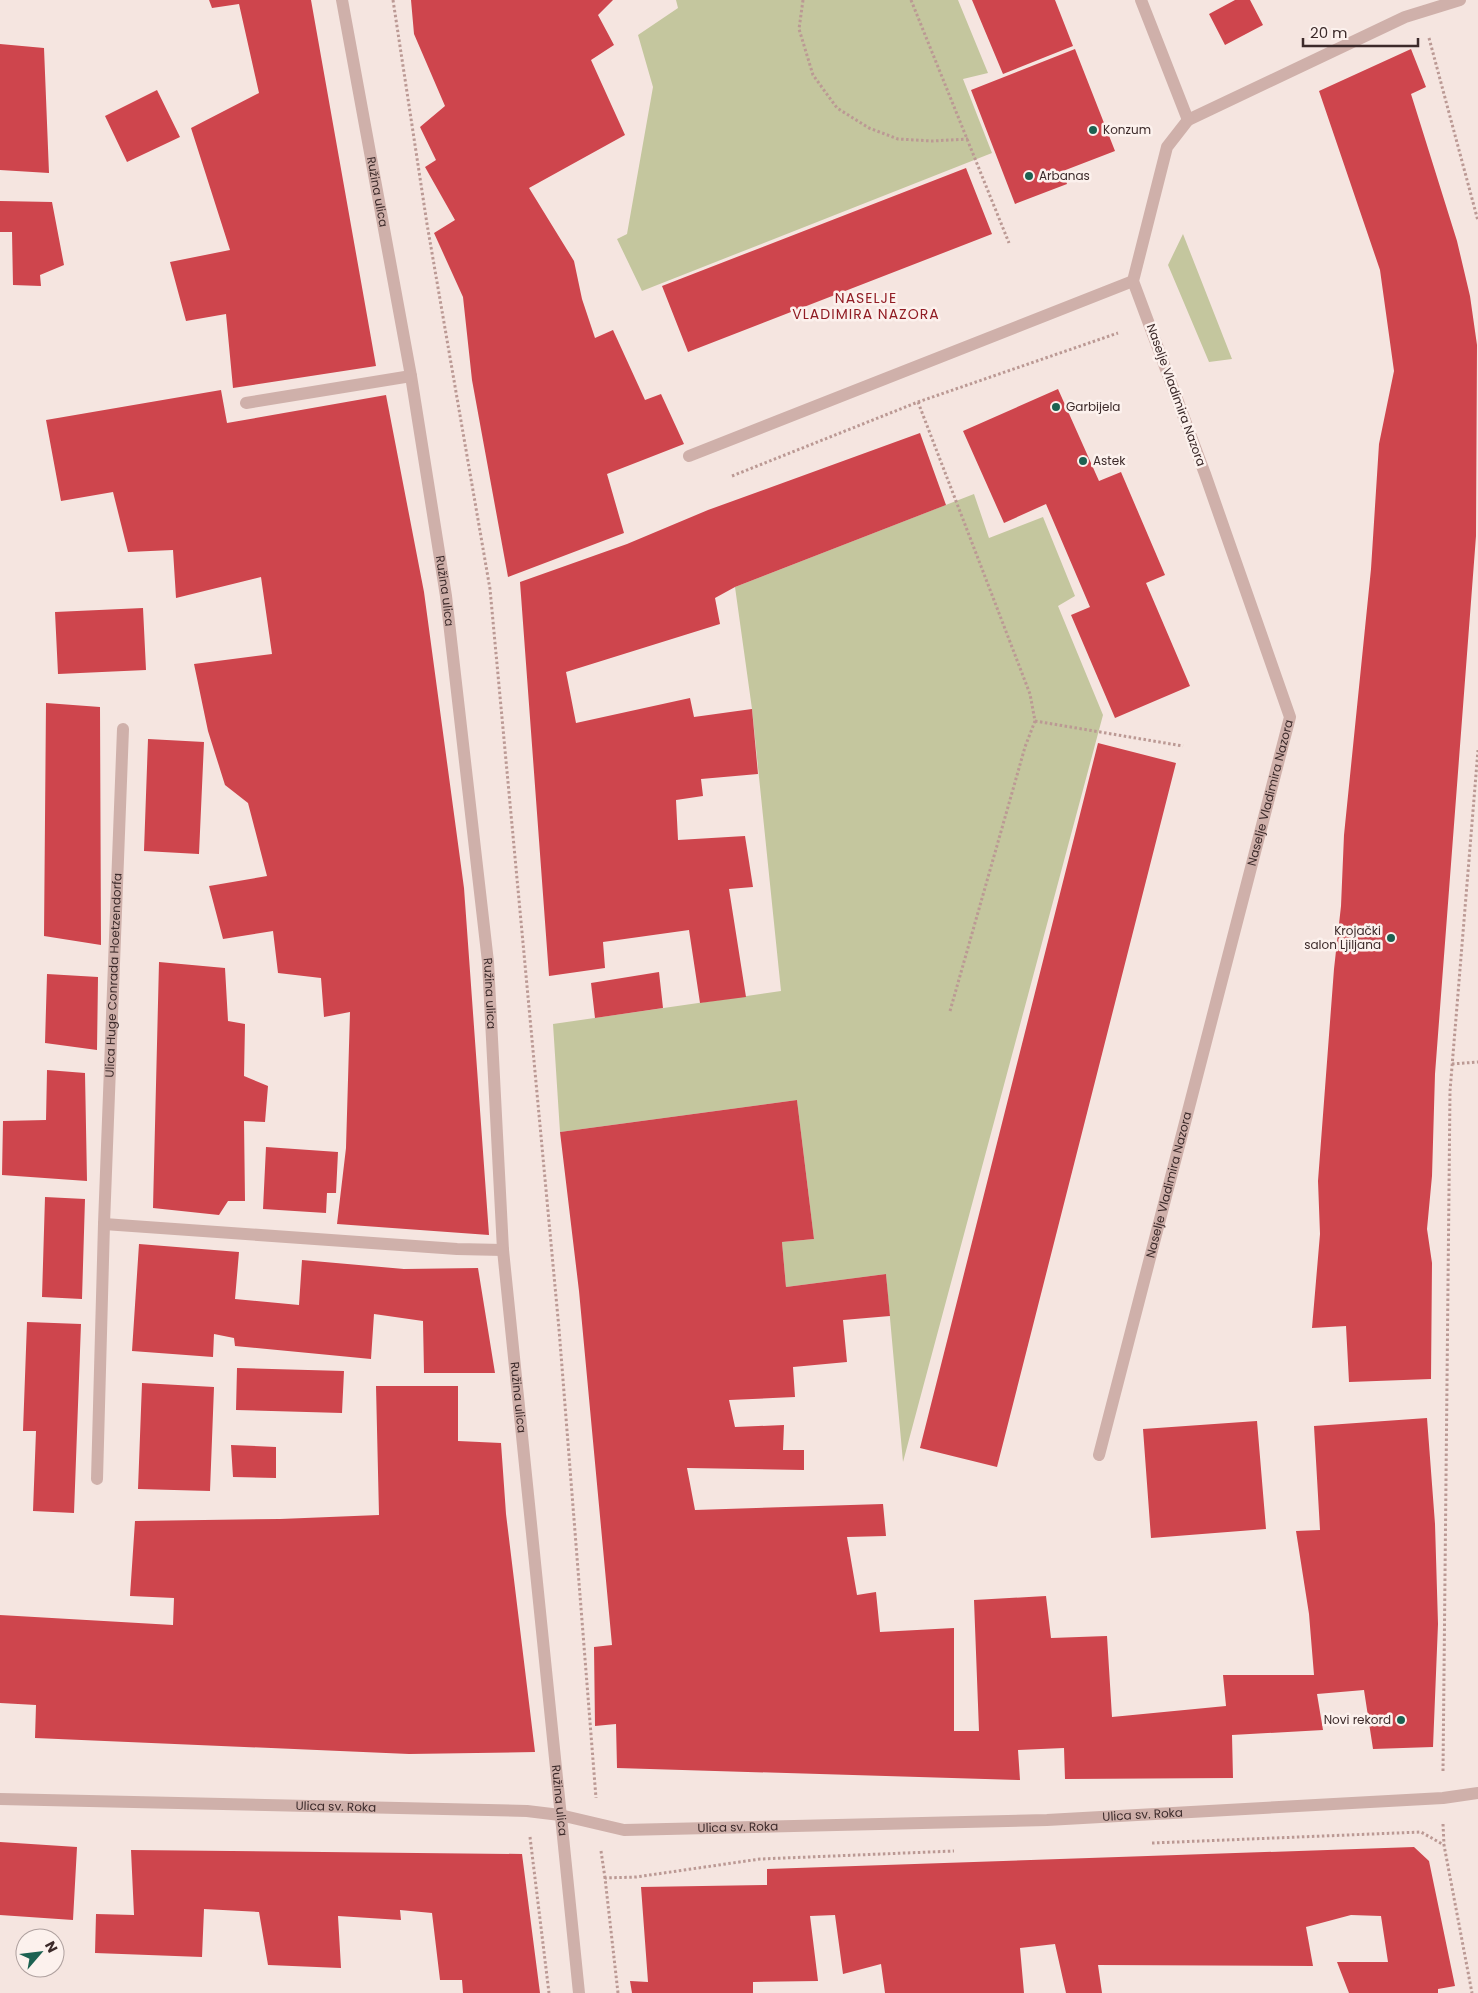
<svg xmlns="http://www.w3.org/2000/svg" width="1478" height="1993" font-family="Poppins,sans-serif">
	<rect width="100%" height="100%" fill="#f5e5e0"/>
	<path fill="#c4c69e" d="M 676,0 L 958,0 L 988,73 L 963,79 L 992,153 L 642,291 L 617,239 L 627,234 L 653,87 L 638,35 L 678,8 Z
		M 1183,234 L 1232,359 L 1209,362 L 1168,265 Z
		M 974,494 L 989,538 L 1043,517 L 1075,596 L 1058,606 L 1103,715 L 903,1462 L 886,1274 L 786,1287 L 782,1242 L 814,1239 L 797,1100 L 560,1132 L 553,1024 L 781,991 L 752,709 L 735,587 Z"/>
	<path fill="#ce454d" d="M 209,0 L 311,0 L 376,366 L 233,388 L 226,314 L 186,321 L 170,262 L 230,250 L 191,128 L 259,93 L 239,4 L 212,8 Z
		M 411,0 L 613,0 L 598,15 L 614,45 L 591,60 L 625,135 L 529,188 L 574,261 L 582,299 L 595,338 L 613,330 L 645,400 L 661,394 L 684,444 L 607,474 L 624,533 L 508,577 L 472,380 L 463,297 L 434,233 L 455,220 L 425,167 L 436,160 L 420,127 L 445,106 L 414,34 Z
		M 972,0 L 1055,0 L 1073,46 L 1003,74 Z
		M 1235,0 L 1250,0 L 1263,25 L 1225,45 L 1209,14 Z
		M 0,44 L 44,48 L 49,173 L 0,170 Z
		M 1075,49 L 1115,151 L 1063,171 L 1067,184 L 1015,204 L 971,90 Z
		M 1411,49 L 1426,87 L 1411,94 L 1457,241 L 1470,296 L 1477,345 L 1476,536 L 1435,1074 L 1432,1176 L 1427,1229 L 1432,1263 L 1431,1379 L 1349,1382 L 1346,1326 L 1312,1328 L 1320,1234 L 1318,1181 L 1334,969 L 1341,906 L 1344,835 L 1371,569 L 1379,444 L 1394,371 L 1380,270 L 1319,91 Z
		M 157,90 L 180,137 L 127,162 L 105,116 Z
		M 966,168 L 992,234 L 688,352 L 662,286 Z
		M 0,201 L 52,202 L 64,265 L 40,275 L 41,286 L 13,285 L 12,232 L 0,232 Z
		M 1058,389 L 1099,481 L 1121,472 L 1165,575 L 1146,583 L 1190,686 L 1115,718 L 1071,615 L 1090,607 L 1046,504 L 1004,523 L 963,431 Z
		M 221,390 L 227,423 L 386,395 L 424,592 L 464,888 L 489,1235 L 337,1224 L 346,1148 L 350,1012 L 324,1017 L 321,978 L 278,973 L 273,931 L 223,939 L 209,886 L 267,876 L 248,803 L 225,785 L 208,731 L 194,664 L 272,654 L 261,577 L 176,598 L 173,550 L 128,552 L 113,492 L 61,501 L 46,420 Z
		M 920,433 L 946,505 L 735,587 L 715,598 L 720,624 L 566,672 L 576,723 L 690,698 L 694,717 L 752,709 L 758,774 L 701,779 L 703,796 L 676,800 L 678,840 L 745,836 L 753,887 L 729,889 L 746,997 L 700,1003 L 689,930 L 603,942 L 605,968 L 549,976 L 520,582 L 627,544 L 708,510 Z
		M 143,608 L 146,670 L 58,674 L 55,612 Z
		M 46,703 L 100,707 L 101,945 L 44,936 Z
		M 148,739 L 204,742 L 199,854 L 144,851 Z
		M 1098,743 L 1176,763 L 997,1467 L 920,1448 Z
		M 159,962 L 225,968 L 228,1021 L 245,1024 L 244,1076 L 268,1086 L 265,1122 L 244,1121 L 245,1201 L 228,1201 L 219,1215 L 153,1208 Z
		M 659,972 L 663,1008 L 595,1018 L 591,983 Z
		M 47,974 L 98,977 L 97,1050 L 45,1043 Z
		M 47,1070 L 85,1073 L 87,1181 L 2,1175 L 3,1121 L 46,1120 Z
		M 797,1100 L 814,1239 L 782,1242 L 786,1287 L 886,1274 L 890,1316 L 843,1320 L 847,1362 L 793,1367 L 795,1397 L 729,1400 L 735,1427 L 784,1425 L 783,1450 L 804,1450 L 804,1470 L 687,1468 L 695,1510 L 883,1504 L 886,1536 L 847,1537 L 857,1595 L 876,1592 L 880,1632 L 954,1628 L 954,1731 L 979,1731 L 974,1600 L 1046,1596 L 1051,1638 L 1107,1636 L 1112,1717 L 1226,1706 L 1223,1675 L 1314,1675 L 1309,1614 L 1296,1531 L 1320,1530 L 1314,1426 L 1427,1418 L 1435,1524 L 1438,1624 L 1433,1747 L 1373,1749 L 1364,1690 L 1317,1694 L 1323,1730 L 1232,1735 L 1233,1778 L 1065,1779 L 1064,1748 L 1018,1750 L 1020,1780 L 617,1768 L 616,1724 L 595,1726 L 594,1647 L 612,1645 L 579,1291 L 560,1132 Z
		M 266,1147 L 338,1152 L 336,1193 L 327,1193 L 326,1213 L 263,1209 Z
		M 45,1197 L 85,1199 L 82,1299 L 42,1297 Z
		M 139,1244 L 239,1252 L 235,1299 L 299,1305 L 302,1260 L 404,1269 L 478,1268 L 495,1373 L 424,1373 L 423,1321 L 374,1314 L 371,1359 L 235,1346 L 234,1338 L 214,1334 L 213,1357 L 132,1351 Z
		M 27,1322 L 81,1324 L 74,1513 L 33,1511 L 36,1431 L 23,1431 Z
		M 237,1368 L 344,1371 L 342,1413 L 236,1410 Z
		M 142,1383 L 214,1387 L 210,1491 L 138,1489 Z
		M 376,1386 L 458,1386 L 458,1441 L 501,1443 L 506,1514 L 535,1752 L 409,1754 L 35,1738 L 36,1705 L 0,1703 L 0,1615 L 173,1625 L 174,1598 L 130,1596 L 135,1521 L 280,1519 L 379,1515 Z
		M 1257,1421 L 1266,1529 L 1151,1538 L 1143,1429 Z
		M 231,1445 L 276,1447 L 276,1478 L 233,1477 Z
		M 0,1842 L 77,1847 L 73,1920 L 0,1915 Z
		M 1414,1847 L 1429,1861 L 1455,1986 L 1438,1989 L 1438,1993 L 1349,1993 L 1337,1962 L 1388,1962 L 1381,1916 L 1351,1915 L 1306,1927 L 1313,1966 L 1098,1965 L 1102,1993 L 1066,1993 L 1055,1944 L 1020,1948 L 1024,1993 L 885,1993 L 881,1964 L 843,1974 L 835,1915 L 810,1916 L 818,1981 L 753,1982 L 753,1993 L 632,1993 L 630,1981 L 648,1982 L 641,1887 L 767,1885 L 767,1869 Z
		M 131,1850 L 522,1854 L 540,1993 L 463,1993 L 462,1980 L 440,1980 L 432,1913 L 400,1910 L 401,1920 L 338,1916 L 341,1968 L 268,1965 L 259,1912 L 204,1909 L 202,1957 L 95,1953 L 96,1914 L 134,1915 Z"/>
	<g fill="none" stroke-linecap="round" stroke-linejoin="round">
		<path stroke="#bb9994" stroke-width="3" stroke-dasharray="2.5 2.5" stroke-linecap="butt" d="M 393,0 L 427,224 L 490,589 L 559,1329 L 596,1798
			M 803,0 L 799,29 L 813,75 L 837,108 L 869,128 L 898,139 L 932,141 L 968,139
			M 911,0 L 1009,243
			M 1429,38 L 1478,221
			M 918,402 L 1030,694 L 1035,721 L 1025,747 L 950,1011
			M 732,476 L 918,402 L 1118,333
			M 1035,721 L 1183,746
			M 1452,1064 L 1478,1062
			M 1443,1771 L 1450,1091 L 1478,750
			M 1443,1824 L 1444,1845 L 1472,1993
			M 530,1837 L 549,1993
			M 1152,1843 L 1421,1832 L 1444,1845
			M 601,1851 L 605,1878
			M 618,1993 L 605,1878 L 636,1877 L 760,1859 L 954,1851"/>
		<g stroke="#cfb0aa" stroke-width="12">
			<path id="s1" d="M 342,0 L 411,376 L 446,596 L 488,962 L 503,1250 L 579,1993"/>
			<path d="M 1188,120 L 1405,17 L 1460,0"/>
			<path d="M 246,403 L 411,376"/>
			<path d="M 689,456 L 1133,281"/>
			<path d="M 104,1224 L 457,1249 L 503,1250"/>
			<path id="s2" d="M 1099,1455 L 1290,717 L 1205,474 L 1133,281 L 1167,147 L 1188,120 L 1141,0"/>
			<path id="s3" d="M 97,1479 L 104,1224 L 123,729"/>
			<path id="s4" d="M 0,1799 L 527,1811 L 560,1815 L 624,1830 L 1047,1820 L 1443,1798 L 1478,1793"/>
		</g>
	</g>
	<g fill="#1c6151" stroke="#fcf1ed" stroke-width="2">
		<circle cx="1093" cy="130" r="5"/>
		<circle cx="1029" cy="176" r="5"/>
		<circle cx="1056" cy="407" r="5"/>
		<circle cx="1083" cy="461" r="5"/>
		<circle cx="1391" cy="938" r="5"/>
		<circle cx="1401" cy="1720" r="5"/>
	</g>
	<g text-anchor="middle" stroke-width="5" stroke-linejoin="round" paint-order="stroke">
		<g font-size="12" fill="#3c2a2a" stroke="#fcf1ed" text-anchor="start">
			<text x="1103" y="134">Konzum</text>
			<text x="1039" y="180">Arbanas</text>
			<text x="1066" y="411">Garbijela</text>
			<text x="1093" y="465">Astek</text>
			<text x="1381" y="935" text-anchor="end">Krojački<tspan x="1381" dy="14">salon Ljiljana</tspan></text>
			<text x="1391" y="1724" text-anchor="end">Novi rekord</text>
		</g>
		<g font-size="12" fill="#3c2a2a" stroke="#fcf1ed">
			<text dy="4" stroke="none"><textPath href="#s1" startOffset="195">Ružina ulica</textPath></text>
			<text transform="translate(1176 395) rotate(70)" y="4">Naselje Vladimira Nazora</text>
			<text dy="4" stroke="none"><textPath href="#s1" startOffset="600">Ružina ulica</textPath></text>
			<text dy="4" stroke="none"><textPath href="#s2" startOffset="684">Naselje Vladimira Nazora</textPath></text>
			<text dy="4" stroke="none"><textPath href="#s3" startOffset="504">Ulica Huge Conrada Hoetzendorfa</textPath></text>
			<text dy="4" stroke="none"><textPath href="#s1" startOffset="1005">Ružina ulica</textPath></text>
			<text dy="4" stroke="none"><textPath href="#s2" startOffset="279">Naselje Vladimira Nazora</textPath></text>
			<text dy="4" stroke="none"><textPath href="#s1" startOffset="1410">Ružina ulica</textPath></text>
			<text dy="4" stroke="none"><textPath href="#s1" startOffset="1815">Ružina ulica</textPath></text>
			<text dy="4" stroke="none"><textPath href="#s4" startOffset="336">Ulica sv. Roka</textPath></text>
			<text dy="4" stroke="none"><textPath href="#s4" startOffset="1145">Ulica sv. Roka</textPath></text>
			<text dy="4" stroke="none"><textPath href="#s4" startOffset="740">Ulica sv. Roka</textPath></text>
		</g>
		<g font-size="14" letter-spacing="1" fill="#911d24" stroke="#fcf1ed">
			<text x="866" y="303">NASELJE<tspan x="866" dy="16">VLADIMIRA NAZORA</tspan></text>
		</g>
	</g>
	<g transform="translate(40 1953) rotate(62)"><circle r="24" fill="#fcf1ed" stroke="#afa19f"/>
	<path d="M0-4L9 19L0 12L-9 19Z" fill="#1c6151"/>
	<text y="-8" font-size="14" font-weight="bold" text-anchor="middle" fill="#3c2a2a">N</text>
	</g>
	<path d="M1303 38v8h115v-8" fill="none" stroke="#3c2a2a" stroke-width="2.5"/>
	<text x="1310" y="38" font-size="15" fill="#3c2a2a" stroke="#fcf1ed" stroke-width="4" paint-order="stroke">20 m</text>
</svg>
